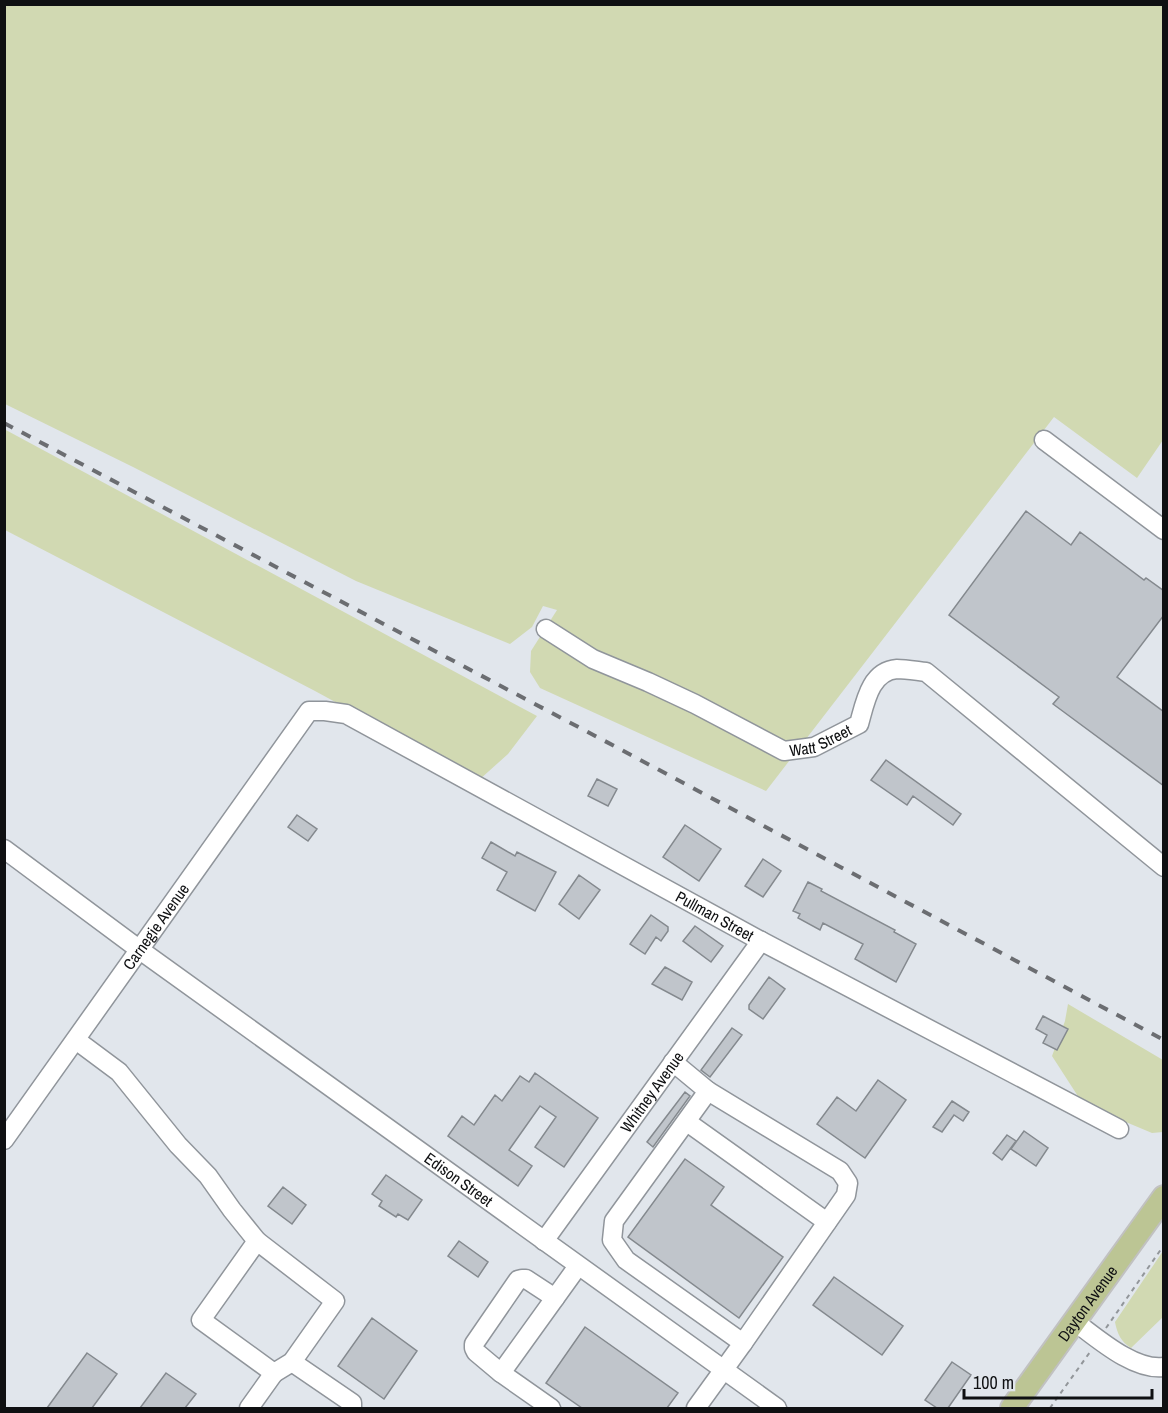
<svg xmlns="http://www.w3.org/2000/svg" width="1168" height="1413" font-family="'Archivo Narrow',sans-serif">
	<rect width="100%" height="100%" fill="#e1e6ec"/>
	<path fill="#d1d9b2" d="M 4,5 L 1163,5 L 1163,440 L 1137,478 L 1054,417 L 766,791 L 540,688 L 530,672 L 531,651 L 557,610 L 543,606 L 532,627 L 510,644 L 356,581 L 133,467 L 5,404 Z
		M 4,429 L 537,716 L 508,754 L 479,780 L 315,691 L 5,530 Z
		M 1068,1004 L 1163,1060 L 1163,1132 L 1152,1133 L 1083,1104 L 1052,1056 L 1065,1021 Z
		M 1163,1251 L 1163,1317 L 1131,1348 C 1121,1342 1117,1333 1115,1322 Z"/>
	<path fill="#c0c5cb" stroke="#84898e" stroke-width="1.5" d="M 1026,511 L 1071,545 L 1080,532 L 1144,580 L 1146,578 L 1164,591 L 1164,615 L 1117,677 L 1164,712 L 1164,786 L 1053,704 L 1059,697 L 949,615 Z
		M 886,760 L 961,814 L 953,825 L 913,796 L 907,805 L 871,780 Z
		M 597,779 L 617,789 L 608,806 L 588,796 Z
		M 297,815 L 317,829 L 308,841 L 288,827 Z
		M 685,825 L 721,849 L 699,881 L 663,857 Z
		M 491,842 L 515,856 L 517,852 L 556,872 L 535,911 L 497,890 L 507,872 L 482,858 Z
		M 763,859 L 781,871 L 763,897 L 745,886 Z
		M 579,875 L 600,890 L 579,919 L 559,904 Z
		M 808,882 L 822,889 L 821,891 L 895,930 L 894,932 L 916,944 L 896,982 L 855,959 L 863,944 L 823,923 L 820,930 L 798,918 L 800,914 L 793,911 Z
		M 651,915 L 668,927 L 668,931 L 661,941 L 656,937 L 645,954 L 630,944 Z
		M 695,926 L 723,946 L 711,962 L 683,941 Z
		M 665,967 L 692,982 L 682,1000 L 652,984 Z
		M 769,977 L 785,989 L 763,1019 L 749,1009 L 749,1005 Z
		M 1043,1016 L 1068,1029 L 1057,1050 L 1043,1043 L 1047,1035 L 1036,1029 Z
		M 732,1028 L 742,1035 L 710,1077 L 701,1070 Z
		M 535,1073 L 598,1118 L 564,1167 L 535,1147 L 556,1117 L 540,1106 L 509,1150 L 532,1166 L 518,1186 L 448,1136 L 462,1116 L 474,1125 L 495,1095 L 502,1101 L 520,1076 L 529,1082 Z
		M 878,1080 L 906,1100 L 865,1158 L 817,1124 L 837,1097 L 856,1111 Z
		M 685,1092 L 690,1096 L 653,1147 L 647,1142 Z
		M 952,1101 L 969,1112 L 963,1121 L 954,1115 L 942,1132 L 933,1127 Z
		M 1024,1131 L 1048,1148 L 1036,1166 L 1011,1149 Z
		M 1007,1135 L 1016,1141 L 1002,1160 L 993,1153 Z
		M 685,1159 L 724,1187 L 711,1205 L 783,1257 L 739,1318 L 628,1237 Z
		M 386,1175 L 422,1200 L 408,1220 L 398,1214 L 396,1217 L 379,1206 L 382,1201 L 372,1194 Z
		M 283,1187 L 306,1205 L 292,1224 L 268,1206 Z
		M 459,1241 L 488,1262 L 478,1277 L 448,1256 Z
		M 834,1277 L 903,1326 L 882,1355 L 813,1305 Z
		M 372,1318 L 417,1351 L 384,1399 L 338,1366 Z
		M 585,1327 L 678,1393 L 667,1408 L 582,1408 L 546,1383 Z
		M 87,1353 L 117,1374 L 92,1408 L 47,1408 Z
		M 952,1362 L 971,1375 L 948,1408 L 937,1408 L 925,1400 Z
		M 166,1373 L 196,1394 L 185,1408 L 140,1408 Z"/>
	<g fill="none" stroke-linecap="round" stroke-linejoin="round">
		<g stroke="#90959b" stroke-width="21">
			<g id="minor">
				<path d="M 1044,440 L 1164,530"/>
				<path id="s1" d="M 546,629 L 593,659 L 648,682 L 695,704 L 784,751 L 814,747 L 859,724 C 865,703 870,671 897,669 C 906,669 917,671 926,672 L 1164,867"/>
				<path id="s2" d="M 4,849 L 140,950 L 777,1408"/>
				<path d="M 76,1040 L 119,1072 L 178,1145 L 208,1176 L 232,1210 L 257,1241"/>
				<path d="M 673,1062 L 708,1091 L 614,1221 L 612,1240 L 626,1260 L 743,1343 L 696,1408"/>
				<path d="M 708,1091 L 840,1171 L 848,1183 L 846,1195 L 743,1343"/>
				<path d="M 687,1122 L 827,1222"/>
				<path id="s3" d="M 4,1140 L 309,711 L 325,711 L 346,714 L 761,941 L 1119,1129"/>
				<path d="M 257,1241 L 335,1301 L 292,1362 L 274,1373 L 201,1320 Z"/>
				<path id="s4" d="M 544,1241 L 761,941"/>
				<path d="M 1074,1321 C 1097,1338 1134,1371 1164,1367"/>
				<path d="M 292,1362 L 352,1403 L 352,1408"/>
				<path d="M 501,1373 L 476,1352 L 474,1348 L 474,1344 L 518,1280 L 522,1279 L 526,1279 L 555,1298"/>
				<path d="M 249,1408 L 274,1373"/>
				<path d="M 551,1408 L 501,1373 L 578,1266"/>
			</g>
		</g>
		<g stroke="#c1c1c1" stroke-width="26">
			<g id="major">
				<path id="s5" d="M 1012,1408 L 1164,1197"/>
			</g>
		</g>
		<path stroke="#92969a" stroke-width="2" stroke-dasharray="4.5 4.5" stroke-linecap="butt" d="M 1106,1328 L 1164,1245
			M 1050,1408 L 1090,1352"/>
		<use href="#minor" stroke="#fff" stroke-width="18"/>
		<use href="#major" stroke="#bcc594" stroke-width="22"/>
		<path stroke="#6b6d71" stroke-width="4" stroke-dasharray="10 10" stroke-linecap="butt" d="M 4,423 L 618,748 L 1164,1040"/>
	</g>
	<g text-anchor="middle" stroke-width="5" stroke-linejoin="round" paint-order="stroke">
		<g font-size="16" fill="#0f1012" stroke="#e1e6ec">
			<text dy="6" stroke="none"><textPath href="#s1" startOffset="306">Watt Street</textPath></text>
			<text dy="6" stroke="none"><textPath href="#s3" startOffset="984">Pullman Street</textPath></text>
			<text dy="6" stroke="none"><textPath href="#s3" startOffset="262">Carnegie Avenue</textPath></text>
			<text dy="6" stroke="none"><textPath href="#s4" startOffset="184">Whitney Avenue</textPath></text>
			<text dy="6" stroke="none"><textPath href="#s2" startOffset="562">Edison Street</textPath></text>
			<text dy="6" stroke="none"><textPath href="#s5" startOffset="129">Dayton Avenue</textPath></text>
		</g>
	</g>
	<rect width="1168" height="1413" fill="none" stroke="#0f1012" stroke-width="12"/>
	<path d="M964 1389v9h188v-9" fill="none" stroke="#0f1012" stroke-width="3"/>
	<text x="973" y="1389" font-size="18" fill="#0f1012" stroke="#e1e6ec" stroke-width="4.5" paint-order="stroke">100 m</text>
</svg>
